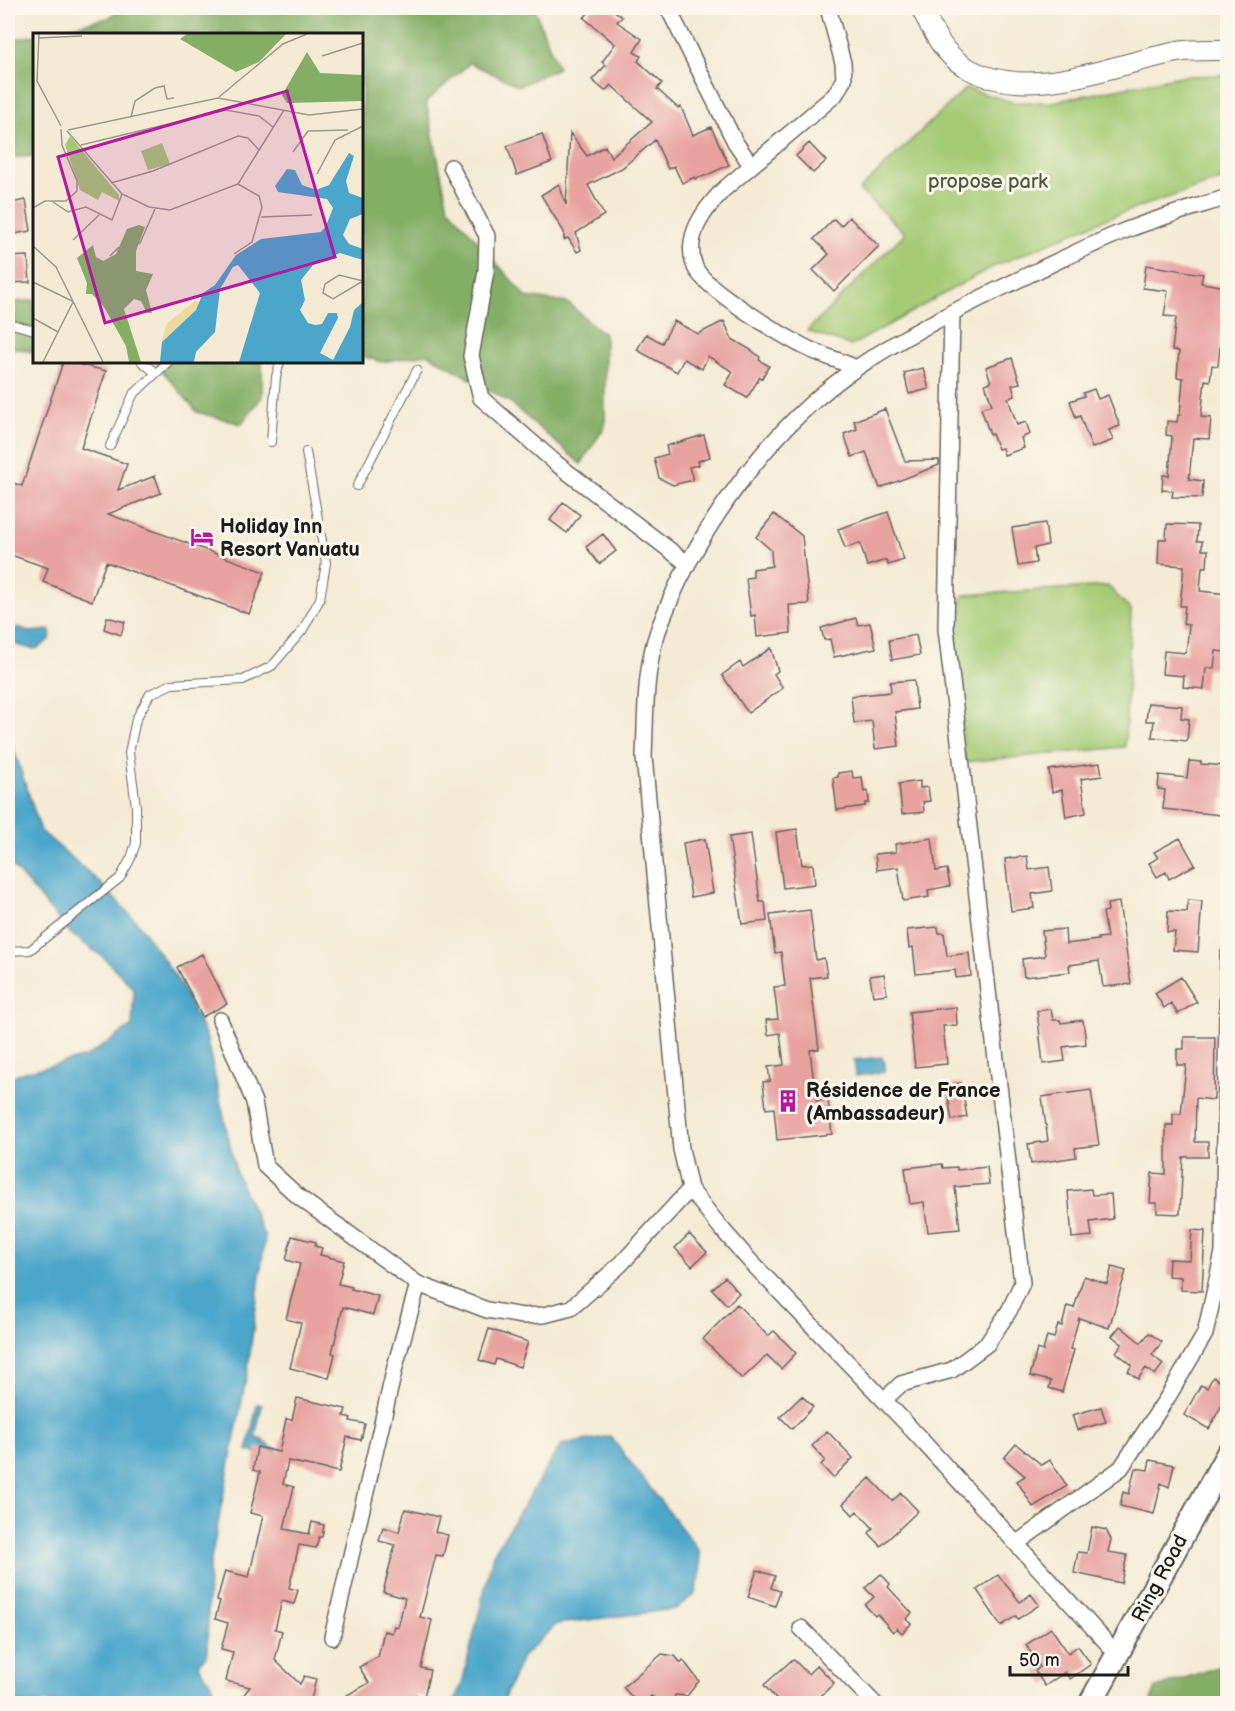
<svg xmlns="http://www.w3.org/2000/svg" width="1235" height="1711" font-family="'Balsamiq Sans',sans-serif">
	<rect width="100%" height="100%" fill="#fbf7ec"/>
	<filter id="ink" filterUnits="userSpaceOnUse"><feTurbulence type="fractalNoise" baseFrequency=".0167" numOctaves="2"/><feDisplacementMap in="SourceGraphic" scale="12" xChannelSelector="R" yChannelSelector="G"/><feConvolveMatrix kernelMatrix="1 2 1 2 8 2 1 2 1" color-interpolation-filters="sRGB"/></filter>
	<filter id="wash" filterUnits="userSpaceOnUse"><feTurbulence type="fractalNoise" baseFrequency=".008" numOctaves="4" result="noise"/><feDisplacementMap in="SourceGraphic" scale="24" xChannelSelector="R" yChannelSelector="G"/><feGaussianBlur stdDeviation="1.35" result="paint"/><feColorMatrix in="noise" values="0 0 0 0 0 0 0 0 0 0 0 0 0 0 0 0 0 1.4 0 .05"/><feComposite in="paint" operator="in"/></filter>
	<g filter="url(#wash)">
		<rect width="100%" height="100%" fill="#f5ebd5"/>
		<path fill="#a5ca74" stroke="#607348" stroke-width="1.5" d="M 1227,75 L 1227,178 L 1110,217 L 986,270 L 851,346 L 807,331 L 905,233 L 859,190 L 966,88 L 1012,102 L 1052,102 L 1180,76 Z
			M 1108,586 L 1131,610 L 1125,747 L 964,762 L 956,630 L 963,595 Z"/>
		<path fill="#84ae66" stroke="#506541" stroke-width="1.5" d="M 123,8 L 534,8 L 558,68 L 519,86 L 470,63 L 426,102 L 448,207 L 526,297 L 568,303 L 605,335 L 605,426 L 581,464 L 508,401 L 428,354 L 382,362 L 362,356 L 362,34 L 37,34 L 108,18 Z
			M 34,35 L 34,156 L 8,158 L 8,41 Z
			M 34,300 L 34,352 L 8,347 L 8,303 Z
			M 155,362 L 262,362 L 262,397 L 241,424 L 197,412 Z
			M 1219,1666 L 1227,1675 L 1227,1703 L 1150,1703 L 1156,1688 Z"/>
		<path fill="#4ca6ca" stroke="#346173" stroke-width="1.5" d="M 19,627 L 29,632 L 49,630 L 51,634 L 50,638 L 43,645 L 36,649 C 23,647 4,646 13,629 Z
			M 8,732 L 41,831 L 95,878 L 138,923 L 179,982 L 206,1036 L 236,1172 L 265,1237 L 248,1369 L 209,1570 L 207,1656 L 198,1664 L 224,1703 L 17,1703 L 17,1691 L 8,1646 L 8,1080 L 17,1074 L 86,1057 L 132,1026 L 134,989 L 104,958 L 71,934 L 8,861 Z
			M 882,1057 L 883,1062 L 885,1062 L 884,1072 L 856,1076 L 854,1060 Z
			M 257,1404 L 262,1405 L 255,1438 L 264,1440 L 263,1443 L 269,1444 L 269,1447 L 277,1449 L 275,1457 L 247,1451 Z
			M 610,1436 L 699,1551 L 701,1572 L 695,1594 L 675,1609 L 557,1624 L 522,1657 L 502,1703 L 453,1703 L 462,1684 L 493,1554 L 561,1445 Z"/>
		<g id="blocks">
			<path fill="#e8a3a0" d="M 592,8 L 611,8 L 622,17 L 617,22 L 642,39 L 634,52 L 641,56 L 638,61 L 662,83 L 657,89 L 678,108 L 681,107 L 693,135 L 711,127 L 729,165 L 707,175 L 695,179 L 695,177 L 682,183 L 674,166 L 668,169 L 655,140 L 622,168 L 588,185 L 604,215 L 576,233 L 581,250 L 577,252 L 568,238 L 564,240 L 564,232 L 541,195 L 559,184 L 566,205 L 570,133 L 587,156 L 605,146 L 611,157 L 652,122 L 611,85 L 605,91 L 592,80 L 606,65 L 602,62 L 615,44 L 584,18 Z
				M 542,134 L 552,162 L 517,175 L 507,146 Z
				M 809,143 L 826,161 L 813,173 L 796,156 Z
				M 26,200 L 31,231 L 8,235 L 8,210 L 13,210 L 11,203 Z
				M 849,217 L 879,246 L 834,291 L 813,270 L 829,254 L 814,239 L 834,219 L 841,226 Z
				M 28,256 L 30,282 L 8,283 L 8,257 Z
				M 1146,265 L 1203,274 L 1201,283 L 1227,287 L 1227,321 L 1223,320 L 1218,366 L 1212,365 L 1210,381 L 1205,380 L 1201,417 L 1211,418 L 1209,439 L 1193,438 L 1189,479 L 1203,481 L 1202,498 L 1172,497 L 1173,491 L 1162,490 L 1163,475 L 1169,476 L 1172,436 L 1166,435 L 1167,421 L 1177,422 L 1178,415 L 1180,415 L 1183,378 L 1177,377 L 1179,351 L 1172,350 L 1176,317 L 1164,316 L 1168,291 L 1143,288 Z
				M 674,321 L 698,334 L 724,321 L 732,339 L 751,350 L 760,357 L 759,360 L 769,366 L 762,378 L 760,377 L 747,398 L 725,385 L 733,372 L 708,356 L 702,369 L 684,359 L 677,372 L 637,350 L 646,334 L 662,343 Z
				M 1012,358 L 1020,383 L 1012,385 L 1015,396 L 1008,398 L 1017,425 L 1026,422 L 1030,434 L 1021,438 L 1024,448 L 1004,455 L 1002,448 L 998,449 L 992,434 L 990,435 L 981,408 L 992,405 L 985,384 L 991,382 L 986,367 Z
				M 63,362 L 70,362 L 106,371 L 81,448 L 127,464 L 118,490 L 155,476 L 161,493 L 108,514 L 265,572 L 249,614 L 106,562 L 92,601 L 43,582 L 48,568 L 8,554 L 8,481 L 22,486 Z
				M 923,368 L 929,389 L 909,394 L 904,373 Z
				M 1094,389 L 1098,399 L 1108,395 L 1120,426 L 1109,430 L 1113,440 L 1092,448 L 1080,416 L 1076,418 L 1070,401 L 1084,396 L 1083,393 Z
				M 885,409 L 905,461 L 939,460 L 939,465 L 880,488 L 866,452 L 852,457 L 844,434 L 857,429 L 854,421 Z
				M 704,435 L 710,457 L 698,461 L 699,465 L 689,467 L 693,480 L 673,485 L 659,478 L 654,458 L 668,454 L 666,446 Z
				M 563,502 L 580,515 L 567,533 L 550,520 Z
				M 888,512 L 904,560 L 888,565 L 886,560 L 867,566 L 860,543 L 845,548 L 838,529 Z
				M 774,514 L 802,536 L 809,604 L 789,605 L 791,633 L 757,637 L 755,615 L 751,616 L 746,578 L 753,577 L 753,569 L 772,566 L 771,550 L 756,537 Z
				M 1045,523 L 1048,545 L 1034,548 L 1036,563 L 1018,566 L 1012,528 Z
				M 1167,524 L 1198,525 L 1197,541 L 1202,541 L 1202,550 L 1208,550 L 1207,567 L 1202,567 L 1200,591 L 1227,594 L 1225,609 L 1227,610 L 1227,628 L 1226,628 L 1224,652 L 1216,651 L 1214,668 L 1206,668 L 1204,689 L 1183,687 L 1184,676 L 1162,674 L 1164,651 L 1186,653 L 1189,625 L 1183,624 L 1185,606 L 1180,606 L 1184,566 L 1158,564 L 1159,539 L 1166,539 Z
				M 603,534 L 616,551 L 599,564 L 586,547 Z
				M 107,617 L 125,622 L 121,635 L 104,629 Z
				M 856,618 L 858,625 L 870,623 L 876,648 L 834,657 L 830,639 L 824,640 L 821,628 Z
				M 916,635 L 920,655 L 892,660 L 889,640 Z
				M 771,648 L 778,671 L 774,674 L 783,688 L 748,713 L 722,675 L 740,662 L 743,667 Z
				M 914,680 L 917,709 L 895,712 L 899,746 L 875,749 L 872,721 L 854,723 L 851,696 L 891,692 L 890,682 Z
				M 1148,703 L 1182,706 L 1181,718 L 1189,719 L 1187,741 L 1152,737 L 1154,721 L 1146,721 Z
				M 1189,761 L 1201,762 L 1201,764 L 1227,766 L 1225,799 L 1222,799 L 1221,815 L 1163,809 L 1165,790 L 1158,789 L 1159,775 L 1187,778 Z
				M 1100,763 L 1102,776 L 1081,779 L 1086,813 L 1066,817 L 1062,790 L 1052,792 L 1049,770 Z
				M 852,771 L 853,778 L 862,777 L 864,792 L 868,791 L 869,803 L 865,803 L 865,806 L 837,810 L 833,778 L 838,777 L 838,773 Z
				M 920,781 L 920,788 L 928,787 L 930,801 L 923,802 L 924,812 L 902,814 L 899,784 Z
				M 797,829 L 802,865 L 813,864 L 815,884 L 783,888 L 776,832 Z
				M 751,834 L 760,902 L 765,902 L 767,921 L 742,924 L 729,837 Z
				M 932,838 L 936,871 L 947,869 L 950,886 L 928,890 L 929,897 L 903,901 L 898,867 L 877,870 L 875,854 L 896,852 L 895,844 Z
				M 1180,838 L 1195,865 L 1169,879 L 1166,872 L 1157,877 L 1149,863 L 1158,858 L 1154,852 Z
				M 705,839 L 713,893 L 691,897 L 683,843 Z
				M 1027,856 L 1029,870 L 1049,867 L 1052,891 L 1032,894 L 1034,908 L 1011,911 L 1005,859 Z
				M 1188,900 L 1202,901 L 1198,952 L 1173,950 L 1175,932 L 1167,932 L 1168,911 L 1187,912 Z
				M 1119,902 L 1131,984 L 1103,987 L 1099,961 L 1069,965 L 1070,972 L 1024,977 L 1022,959 L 1045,956 L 1042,931 L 1065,929 L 1066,944 L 1098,940 L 1098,938 L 1107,937 L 1103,912 L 1108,911 L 1107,904 Z
				M 810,910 L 816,960 L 824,958 L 827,976 L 810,978 L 819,1049 L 810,1050 L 816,1101 L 828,1100 L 832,1134 L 777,1140 L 774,1108 L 766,1109 L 763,1082 L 770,1081 L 768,1067 L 784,1065 L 780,1033 L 768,1035 L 766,1020 L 778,1019 L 774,987 L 785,986 L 781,952 L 775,953 L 770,915 Z
				M 938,927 L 939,933 L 944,933 L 947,956 L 969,953 L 971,976 L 956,978 L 955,970 L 916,974 L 913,947 L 909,948 L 907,930 Z
				M 202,954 L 227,1004 L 202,1017 L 177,967 Z
				M 884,974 L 887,994 L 873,996 L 870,976 Z
				M 1181,977 L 1197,1002 L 1178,1014 L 1171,1003 L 1164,1008 L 1155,993 Z
				M 956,1007 L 957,1025 L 943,1026 L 947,1064 L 915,1067 L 909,1012 Z
				M 1051,1009 L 1053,1020 L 1060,1020 L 1061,1023 L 1083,1020 L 1086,1044 L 1063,1047 L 1065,1061 L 1043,1064 L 1037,1011 Z
				M 1184,1037 L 1215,1037 L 1214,1100 L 1196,1098 L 1195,1142 L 1208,1142 L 1208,1157 L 1183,1157 L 1180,1214 L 1157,1213 L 1157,1203 L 1150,1203 L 1152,1173 L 1166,1174 L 1166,1125 L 1173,1125 L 1173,1114 L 1181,1114 L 1186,1065 L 1177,1065 L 1177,1049 L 1184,1049 Z
				M 961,1083 L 967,1117 L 952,1120 L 946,1086 Z
				M 1091,1090 L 1099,1145 L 1075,1148 L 1076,1157 L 1031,1164 L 1028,1144 L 1048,1141 L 1042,1097 Z
				M 942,1164 L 943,1168 L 957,1167 L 957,1170 L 987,1167 L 989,1184 L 955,1187 L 960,1229 L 928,1232 L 924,1202 L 910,1204 L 905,1168 Z
				M 1091,1189 L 1092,1195 L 1111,1194 L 1113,1219 L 1090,1222 L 1092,1236 L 1072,1238 L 1068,1191 Z
				M 1192,1230 L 1205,1231 L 1202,1291 L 1181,1290 L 1181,1277 L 1168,1276 L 1169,1259 L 1190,1260 Z
				M 689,1234 L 707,1252 L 692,1266 L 675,1248 Z
				M 292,1236 L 316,1242 L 315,1246 L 322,1248 L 320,1255 L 344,1261 L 338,1284 L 352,1287 L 351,1289 L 378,1296 L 373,1315 L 343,1307 L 332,1353 L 335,1354 L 329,1378 L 290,1368 L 301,1323 L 286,1319 L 300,1264 L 286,1260 Z
				M 1112,1267 L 1126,1271 L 1109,1328 L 1079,1318 L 1070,1349 L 1074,1350 L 1062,1392 L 1049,1388 L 1051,1381 L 1030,1376 L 1037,1349 L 1043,1351 L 1047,1336 L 1054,1338 L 1058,1325 L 1062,1326 L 1067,1306 L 1074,1308 L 1084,1276 L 1107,1284 Z
				M 725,1277 L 739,1293 L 727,1305 L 712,1289 Z
				M 737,1304 L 768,1336 L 774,1331 L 796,1353 L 781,1369 L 767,1355 L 742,1379 L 703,1339 Z
				M 1120,1326 L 1141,1343 L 1149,1333 L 1162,1342 L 1152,1355 L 1163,1364 L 1155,1375 L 1146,1368 L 1138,1379 L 1128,1371 L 1132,1365 L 1116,1352 L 1122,1344 L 1112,1336 Z
				M 489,1329 L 528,1342 L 520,1367 L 496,1359 L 494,1365 L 479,1360 Z
				M 1213,1377 L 1227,1386 L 1227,1395 L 1209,1429 L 1184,1415 L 1201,1385 L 1207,1388 Z
				M 802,1396 L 813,1407 L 792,1429 L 780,1417 Z
				M 297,1398 L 346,1409 L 344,1416 L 351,1418 L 350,1421 L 365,1424 L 361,1440 L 347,1437 L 339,1472 L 288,1461 L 283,1484 L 294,1487 L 284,1529 L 309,1534 L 312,1522 L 324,1525 L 322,1537 L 319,1537 L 316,1548 L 299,1545 L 289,1588 L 298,1590 L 294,1604 L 282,1601 L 275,1629 L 282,1631 L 275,1660 L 300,1684 L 304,1676 L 316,1679 L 310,1704 L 236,1704 L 250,1687 L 226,1681 L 233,1652 L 221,1649 L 228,1623 L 215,1619 L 220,1601 L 217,1600 L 225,1571 L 249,1577 L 263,1516 L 250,1513 L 260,1472 L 253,1470 L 257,1447 L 279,1452 L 286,1419 L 292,1420 Z
				M 1101,1407 L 1106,1422 L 1077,1430 L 1072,1415 Z
				M 827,1431 L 853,1458 L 833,1478 L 821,1465 L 825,1460 L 812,1446 Z
				M 1016,1444 L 1042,1465 L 1050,1460 L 1067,1486 L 1033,1507 L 1017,1481 L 1025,1476 L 1004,1458 Z
				M 1150,1460 L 1174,1465 L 1169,1487 L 1161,1483 L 1154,1514 L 1120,1506 L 1123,1492 L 1129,1494 L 1135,1468 L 1148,1470 Z
				M 870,1478 L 892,1501 L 901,1493 L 918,1511 L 881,1546 L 869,1533 L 873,1528 L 857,1511 L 853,1515 L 843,1504 Z
				M 405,1509 L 439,1517 L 435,1532 L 448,1535 L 443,1556 L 436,1555 L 420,1617 L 432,1620 L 421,1668 L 430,1670 L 424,1697 L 415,1695 L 414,1704 L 331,1704 L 369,1683 L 359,1667 L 378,1657 L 384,1631 L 392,1633 L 394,1626 L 398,1627 L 405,1598 L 383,1592 L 395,1545 L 379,1541 L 383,1527 L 399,1532 Z
				M 1092,1527 L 1106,1530 L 1111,1539 L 1108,1552 L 1127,1555 L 1121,1583 L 1074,1573 L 1078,1552 L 1087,1553 Z
				M 757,1570 L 775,1576 L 771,1588 L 780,1591 L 775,1606 L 748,1597 Z
				M 881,1574 L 890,1584 L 888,1587 L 912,1613 L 906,1619 L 911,1624 L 902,1633 L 897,1628 L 893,1632 L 877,1614 L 875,1616 L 865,1605 L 874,1597 L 865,1588 Z
				M 998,1575 L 1020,1602 L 1031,1594 L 1039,1605 L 1018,1619 L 1016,1616 L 1001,1626 L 977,1590 Z
				M 1051,1628 L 1068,1653 L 1078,1646 L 1091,1664 L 1070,1679 L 1065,1672 L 1045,1686 L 1035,1671 L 1040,1667 L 1026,1645 Z
				M 662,1654 L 675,1656 L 681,1663 L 683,1660 L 699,1681 L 687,1696 L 675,1695 L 673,1704 L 664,1704 L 651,1696 L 644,1704 L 638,1704 L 623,1687 Z
				M 793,1659 L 808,1674 L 817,1665 L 834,1683 L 813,1704 L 780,1704 L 764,1685 Z"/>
		</g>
	</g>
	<g filter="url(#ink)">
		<use href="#blocks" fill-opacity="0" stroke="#68645d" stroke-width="1.5"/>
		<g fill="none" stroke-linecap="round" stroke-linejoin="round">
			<g stroke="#68645d" stroke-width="10">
				<path id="service" d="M 8,323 L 34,330
					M 142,362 L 156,373
					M 271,442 L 276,377 L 280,362
					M 110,446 L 133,395 L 168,362
					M 357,486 L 417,370
					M 8,951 L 30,950 L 120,878 L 131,858 L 136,843 L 136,806 L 129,753 L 136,719 L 150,694 L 172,684 L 243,680 L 272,666 L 302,631 L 320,599 L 326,563 L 306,452"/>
			</g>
			<g stroke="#68645d" stroke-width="18">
				<path id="minor" d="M 668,8 L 735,142 L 751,165
					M 828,8 L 843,63 L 844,79 L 835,95 L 723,190 C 704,210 683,237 695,267 C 703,288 786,338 809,349 C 824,356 841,361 856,368
					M 451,167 L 487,236 L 486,271 L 471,356 L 481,398 L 557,464 L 688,564
					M 220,1020 L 254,1102 L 265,1166 L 300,1198 L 418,1284 L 487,1310 L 523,1316 L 544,1315 L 571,1308 L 621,1264 L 690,1189
					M 884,1400 L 901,1384 L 952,1370 L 987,1344 L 1009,1311 L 1022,1283 L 946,629 L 952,312
					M 1017,1543 L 1121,1468 L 1169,1395 L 1205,1334 L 1223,1252 L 1228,955
					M 801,1628 L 875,1704
					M 332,1637 L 396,1363 L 418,1284
					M 1118,1655 L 905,1422 L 750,1261 L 721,1228 L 690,1189 L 681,1149 L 644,757 C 646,716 644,671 658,631 C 693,534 771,425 858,367 C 902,337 949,314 997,290 C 1039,270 1081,249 1124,231 C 1157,218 1193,208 1228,197"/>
			</g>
			<g stroke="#68645d" stroke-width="22">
				<path id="tertiary" d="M 921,8 C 932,29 942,53 964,66 C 1026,105 1112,64 1177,52 C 1193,49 1211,50 1228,50"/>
			</g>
			<g stroke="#68645d" stroke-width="26">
				<path id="secondary" d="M 1090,1704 L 1228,1453"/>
			</g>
			<use href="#service" stroke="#fff" stroke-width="8"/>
			<use href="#minor" stroke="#fff" stroke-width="15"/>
			<use href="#tertiary" stroke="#fff" stroke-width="20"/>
			<use href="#secondary" stroke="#fff" stroke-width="22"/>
		</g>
	</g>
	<defs>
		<g id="hotel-bare" transform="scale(1.8)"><path d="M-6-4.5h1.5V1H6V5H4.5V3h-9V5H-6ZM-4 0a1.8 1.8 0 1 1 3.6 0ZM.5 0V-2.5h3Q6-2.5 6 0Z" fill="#b5179e" stroke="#fbf7ec" stroke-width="2.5" paint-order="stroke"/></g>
		<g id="building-bare" transform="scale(1.8)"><path d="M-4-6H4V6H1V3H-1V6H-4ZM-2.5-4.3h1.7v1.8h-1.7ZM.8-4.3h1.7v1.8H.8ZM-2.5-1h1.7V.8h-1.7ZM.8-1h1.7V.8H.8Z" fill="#b5179e" stroke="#fbf7ec" stroke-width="2.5" paint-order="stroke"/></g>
	</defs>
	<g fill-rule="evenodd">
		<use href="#hotel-bare" x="202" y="537"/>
		<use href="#building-bare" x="788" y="1101"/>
	</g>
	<g text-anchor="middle" stroke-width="6" stroke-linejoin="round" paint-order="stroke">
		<g font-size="20" fill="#4c593b" stroke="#fbf7ec">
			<text x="988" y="188">propose park</text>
		</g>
		<g font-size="20" font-weight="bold" fill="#1c1c1c" stroke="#fbf7ec" text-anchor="start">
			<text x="220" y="533">Holiday Inn<tspan x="220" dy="23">Resort Vanuatu</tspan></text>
			<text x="806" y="1097">Résidence de France<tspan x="806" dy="23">(Ambassadeur)</tspan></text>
		</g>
		<g font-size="20" fill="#1c1c1c" stroke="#fbf7ec">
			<text transform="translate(1159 1578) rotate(-62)" y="7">Ring Road</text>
		</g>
	</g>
	<g transform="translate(33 33)">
		<rect width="330" height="330" fill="#f5ebd5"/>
		<path d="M 37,103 L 86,162 L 86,168 L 69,159 L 65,167 L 47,157 L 32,112 ZM 129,110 L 137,131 L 115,137 L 108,118 Z" fill="#a5ca74"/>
		<path d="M 154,1 L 253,1 L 226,29 L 203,39 L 147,6 ZM 274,19 L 287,40 L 330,42 L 330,68 L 254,70 L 249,62 ZM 106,192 L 112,194 L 103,218 L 103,238 L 120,241 L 113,257 L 119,280 L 114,280 L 108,268 L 101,266 L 91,276 L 108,329 L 96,329 L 93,313 L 71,274 L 59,261 L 53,261 L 54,250 L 44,225 L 60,212 L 63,224 L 70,228 L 83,221 L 94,196 Z" fill="#84ae66"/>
		<path d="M 162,268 L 167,270 L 163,277 L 129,309 L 133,291 Z" fill="#eeda9e"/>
		<path d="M 316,120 L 321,123 L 313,148 L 316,160 L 330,165 L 330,181 L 317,186 L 310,202 L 316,211 L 330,216 L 330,227 L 307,220 L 280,232 L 268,247 L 272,267 L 267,277 L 275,290 L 282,292 L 289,291 L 295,280 L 304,280 L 305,285 L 287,320 L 300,327 L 317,294 L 321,277 L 330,269 L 330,329 L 206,329 L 227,260 L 205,232 L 200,234 L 187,256 L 182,299 L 163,319 L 161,329 L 127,329 L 129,309 L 163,277 L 170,260 L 182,252 L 203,222 L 228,206 L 288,199 L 293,193 L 300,175 L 294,166 L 245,159 L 242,153 L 254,136 L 262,137 L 269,152 L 283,157 L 296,152 Z" fill="#4ca6ca"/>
		<path fill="none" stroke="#9e988b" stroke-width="1.5" d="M 6,1 L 4,48 L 28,93M 6,5 L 49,3M 289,23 L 330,10M 186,64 L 250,11 L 274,1M 98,84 L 102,68 L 122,55 L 131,53 L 134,66 L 141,65M 35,97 L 185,65 L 276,82 L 330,76M 34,98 L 89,161 L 116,174 L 137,177 L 205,151 L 251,77M 48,112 L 193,77 L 226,83 L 240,94M 260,119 L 275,98 L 315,97M 284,141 L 302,107 L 330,93M 78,150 L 120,138 L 205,103 L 215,105 L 226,117M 20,169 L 35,179 L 53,174 L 79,187 L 89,161M 0,175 L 12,168 L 33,168 L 44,158 L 44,148 L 29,112 L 28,96M 228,184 L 279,182M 40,207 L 66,182M 0,213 L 23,234 L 70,329M 201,221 L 219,209 L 229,174 L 226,163 L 205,151M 77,223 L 85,215 L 107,210 L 122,176M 330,248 L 306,242 L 292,251 L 290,260 L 300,266 L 330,248M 0,249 L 39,268M 0,285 L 25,299M 10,329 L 40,269"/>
		<path fill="#b5179e" fill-opacity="0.15" stroke="#b5179e" stroke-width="3" d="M 254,58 L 302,224 L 72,290 L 25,124 Z"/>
		<rect width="330" height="330" fill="none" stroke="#1c1c1c" stroke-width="3"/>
	</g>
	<rect width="1235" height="1711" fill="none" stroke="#fbf7ec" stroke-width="30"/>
	<path d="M1010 1666v9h118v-9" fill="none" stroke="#1c1c1c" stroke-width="3"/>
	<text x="1019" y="1666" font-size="18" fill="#1c1c1c" stroke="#fbf7ec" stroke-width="4.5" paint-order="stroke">50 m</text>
</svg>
